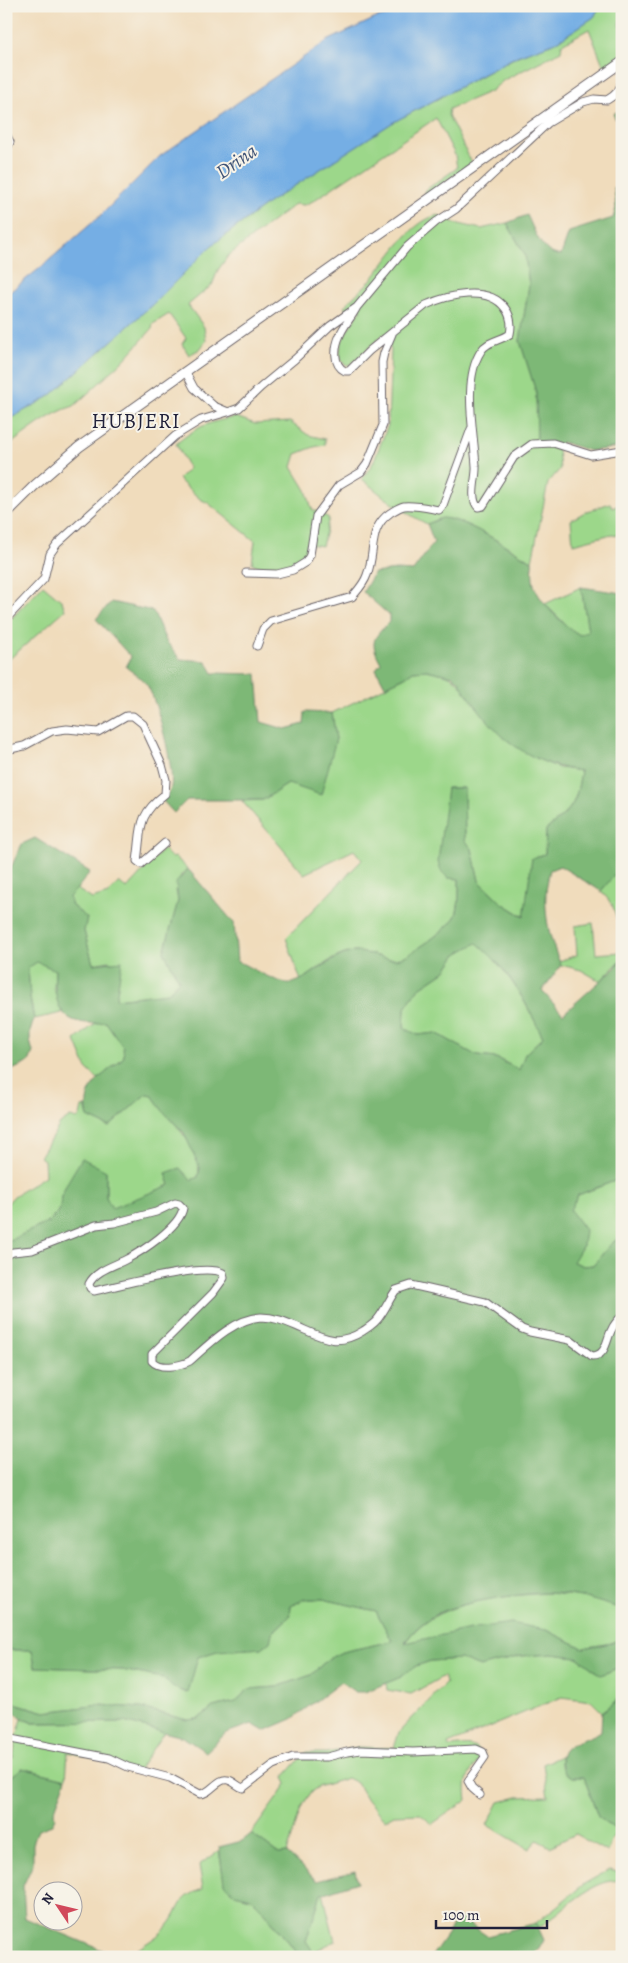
<svg xmlns="http://www.w3.org/2000/svg" width="628" height="1963" font-family="Alegreya,serif">
	<rect width="100%" height="100%" fill="#f7f3e8"/>
	<filter id="ink" filterUnits="userSpaceOnUse"><feTurbulence type="fractalNoise" baseFrequency=".02" numOctaves="2"/><feDisplacementMap in="SourceGraphic" scale="10" xChannelSelector="R" yChannelSelector="G"/><feConvolveMatrix kernelMatrix="1 2 1 2 8 2 1 2 1" color-interpolation-filters="sRGB"/></filter>
	<filter id="wash" filterUnits="userSpaceOnUse"><feTurbulence type="fractalNoise" baseFrequency=".0096" numOctaves="4" result="noise"/><feDisplacementMap in="SourceGraphic" scale="20" xChannelSelector="R" yChannelSelector="G"/><feGaussianBlur stdDeviation="1.12" result="paint"/><feColorMatrix in="noise" values="0 0 0 0 0 0 0 0 0 0 0 0 0 0 0 0 0 1.4 0 .05"/><feComposite in="paint" operator="in"/></filter>
	<g filter="url(#wash)">
		<rect width="100%" height="100%" fill="#f0dcbc"/>
		<path fill="#9cd78a" stroke="#5f7c62" d="M 600,6 L 622,6 L 622,17 L 619,24 L 622,31 L 622,55 L 604,67 L 589,29 L 562,44 L 561,51 L 504,80 L 491,91 L 449,109 L 448,115 L 472,163 L 426,195 L 424,191 L 457,168 L 455,155 L 436,118 L 313,201 L 304,205 L 295,204 L 228,256 L 218,270 L 212,285 L 188,305 L 204,327 L 206,341 L 200,349 L 189,355 L 182,344 L 186,338 L 169,314 L 153,324 L 152,329 L 122,362 L 74,406 C 49,413 27,433 6,447 L 6,421 L 50,396 L 153,304 L 211,246 L 268,203 L 392,123 L 518,56 L 556,42 L 594,17 Z
			M 438,215 L 455,223 L 481,229 L 507,223 L 525,255 L 529,285 L 520,341 L 536,392 L 537,445 L 558,449 L 560,469 L 548,483 L 532,561 C 511,549 471,523 449,519 C 441,517 434,522 427,524 C 403,512 383,497 362,479 L 373,463 L 388,425 L 391,350 L 385,333 L 351,364 L 346,366 C 329,350 352,324 361,310 L 355,303 L 346,310 L 344,306 C 352,298 361,290 369,282 C 388,261 410,221 438,215 Z
			M 236,417 L 255,424 L 290,422 L 308,435 L 325,439 L 325,445 L 314,447 L 296,454 L 292,467 L 306,490 L 312,509 L 329,518 L 322,546 L 307,544 C 306,548 305,553 303,556 C 294,573 267,572 252,563 L 255,541 L 208,503 L 200,499 L 178,479 L 189,468 L 176,444 C 197,426 209,422 236,417 Z
			M 610,503 L 612,508 L 622,504 L 622,536 L 612,534 L 573,544 L 571,520 L 585,512 Z
			M 43,585 L 62,601 L 65,610 L 6,662 L 6,624 Z
			M 581,587 L 588,631 L 580,635 L 571,630 L 545,604 Z
			M 427,670 C 444,675 454,673 464,690 L 507,740 L 540,760 L 559,768 L 581,771 C 575,807 574,806 546,830 L 545,854 L 532,858 L 525,917 L 502,903 L 479,881 L 472,849 L 465,840 L 464,788 L 447,788 L 459,879 C 459,890 460,907 455,917 C 449,928 408,958 396,959 C 383,960 368,951 354,952 C 334,954 317,970 301,981 L 286,938 L 362,860 L 354,850 L 304,874 L 242,801 L 263,800 L 288,784 L 336,739 L 332,713 L 405,677 L 413,671 Z
			M 163,849 L 172,858 L 175,857 L 188,869 L 181,875 L 176,890 L 178,901 L 164,952 L 179,980 L 168,993 L 115,999 L 109,961 L 93,964 L 84,931 L 87,918 L 72,906 L 69,897 L 77,889 L 92,899 L 108,894 L 119,882 L 127,889 Z
			M 618,870 L 622,872 L 622,934 L 612,904 L 601,891 Z
			M 593,923 L 596,954 L 622,952 L 622,959 L 600,981 L 581,970 L 561,965 L 559,961 L 577,955 L 575,926 Z
			M 477,942 C 510,972 523,998 543,1037 L 525,1054 L 520,1070 L 496,1058 L 477,1056 L 436,1033 L 418,1035 L 404,1028 L 405,1008 L 418,989 L 445,971 L 457,954 Z
			M 37,961 L 55,970 L 54,989 L 62,1013 L 34,1019 L 30,998 L 28,968 Z
			M 106,1022 L 124,1047 L 124,1057 L 98,1079 L 87,1069 L 75,1040 L 96,1023 Z
			M 146,1094 L 152,1095 C 166,1116 205,1150 198,1177 L 191,1181 L 166,1173 L 170,1185 L 111,1209 L 106,1197 L 106,1171 L 61,1197 L 60,1209 L 49,1222 L 6,1242 L 6,1205 L 14,1196 L 45,1176 L 44,1160 L 40,1157 L 60,1124 L 70,1117 L 77,1119 L 80,1116 L 82,1107 L 85,1106 L 88,1117 L 109,1127 Z
			M 617,1180 L 622,1188 L 622,1235 L 610,1245 L 593,1265 L 584,1266 L 572,1262 L 583,1245 L 569,1210 L 578,1195 Z
			M 548,1593 L 584,1597 L 622,1609 L 622,1637 L 612,1643 L 583,1648 L 546,1630 L 405,1644 C 428,1601 504,1596 548,1593 Z
			M 304,1599 L 323,1599 L 376,1611 L 392,1641 L 342,1652 L 328,1659 L 311,1675 L 277,1687 L 249,1689 L 235,1702 L 213,1707 L 198,1719 L 187,1720 L 141,1708 L 100,1705 L 45,1712 L 15,1703 L 10,1711 L 6,1710 L 6,1650 L 32,1650 L 35,1667 L 122,1670 L 163,1678 L 172,1687 L 187,1693 L 198,1657 L 217,1651 L 262,1648 L 272,1633 L 290,1616 L 291,1606 Z
			M 552,1654 L 577,1657 L 601,1675 L 622,1666 L 622,1697 L 602,1712 L 591,1701 L 562,1697 L 448,1744 L 449,1747 C 466,1746 474,1741 482,1757 C 469,1773 464,1778 467,1800 L 432,1824 L 420,1814 L 394,1815 L 385,1820 L 367,1800 L 357,1783 L 347,1778 L 318,1787 L 311,1792 L 301,1808 L 287,1853 L 279,1854 L 251,1834 L 287,1784 L 284,1777 L 305,1753 L 326,1753 L 357,1747 L 394,1748 L 399,1732 L 446,1683 L 444,1676 L 411,1694 L 387,1690 L 386,1683 L 401,1677 L 416,1666 L 431,1661 L 460,1659 L 480,1667 L 521,1656 Z
			M 22,1719 L 33,1723 L 124,1722 L 164,1732 L 137,1772 L 108,1761 L 68,1752 L 66,1779 L 22,1768 L 6,1781 L 6,1761 L 13,1758 L 17,1735 Z
			M 561,1756 L 561,1766 L 572,1777 L 584,1777 L 598,1817 L 618,1831 L 612,1838 L 607,1852 L 575,1834 L 550,1847 L 537,1840 L 529,1849 L 487,1825 L 499,1802 L 518,1797 L 548,1796 L 543,1764 Z
			M 219,1851 L 225,1884 L 235,1894 L 251,1898 L 263,1910 L 300,1957 L 147,1957 L 137,1950 C 146,1943 159,1936 166,1928 C 183,1910 174,1899 203,1889 L 199,1865 Z
			M 609,1870 L 622,1873 L 622,1881 C 595,1876 560,1913 539,1928 L 536,1923 L 584,1884 Z
			M 323,1893 L 335,1941 L 313,1952 L 306,1941 L 321,1894 Z"/>
		<path fill="#7db876" stroke="#506d58" fill-rule="evenodd" d="M 622,109 L 622,139 L 622,131 L 613,114 Z
			M 622,178 L 622,447 L 590,451 L 562,442 L 558,449 L 537,445 L 536,392 L 520,341 L 529,285 L 525,255 L 507,223 L 527,215 C 534,229 542,256 561,255 L 569,232 L 613,218 L 616,208 L 614,188 Z
			M 442,518 C 467,519 509,549 532,561 C 533,569 532,578 534,585 C 539,602 565,627 580,635 L 588,631 L 581,587 L 622,593 L 622,872 L 618,871 L 601,891 L 560,866 L 550,870 C 541,903 547,934 561,965 L 542,991 L 563,1014 L 615,968 L 622,959 L 622,1098 L 618,1103 L 622,1108 L 622,1188 L 617,1180 L 578,1195 L 570,1210 L 585,1230 L 583,1245 L 573,1262 L 584,1266 L 593,1265 L 610,1245 L 622,1235 L 622,1609 C 597,1601 573,1593 547,1593 C 523,1593 460,1602 439,1613 C 426,1619 412,1631 405,1643 L 475,1628 L 511,1623 L 546,1630 L 583,1648 L 612,1643 L 622,1637 L 622,1666 L 601,1675 L 577,1657 L 552,1654 L 521,1656 L 480,1667 L 460,1659 L 431,1661 L 416,1666 L 401,1677 L 365,1692 L 355,1692 L 341,1682 L 292,1719 L 264,1731 L 252,1724 L 226,1733 L 206,1752 L 183,1737 L 124,1722 L 33,1723 L 10,1711 L 14,1703 L 45,1712 L 100,1705 L 141,1708 L 187,1720 L 198,1719 L 213,1707 L 235,1702 L 249,1689 L 277,1687 L 311,1675 L 328,1659 L 342,1652 L 392,1641 L 376,1611 L 323,1599 L 304,1599 L 291,1606 L 290,1616 L 272,1633 L 270,1642 L 262,1648 L 217,1651 L 198,1657 L 188,1693 L 172,1687 L 163,1678 L 122,1670 L 35,1667 L 32,1650 L 6,1650 L 6,1242 L 49,1222 L 60,1209 L 61,1197 L 67,1183 L 82,1158 L 106,1171 L 106,1197 L 112,1208 L 170,1185 L 166,1173 L 180,1168 L 191,1180 L 198,1177 L 200,1168 L 184,1133 L 162,1110 L 152,1095 L 146,1094 L 109,1127 L 88,1117 C 81,1085 104,1076 124,1057 L 123,1047 L 106,1022 C 63,1028 53,1010 55,970 L 37,962 L 28,968 L 30,998 L 34,1019 L 30,1032 L 30,1041 L 33,1052 L 29,1062 L 6,1073 L 6,878 L 22,844 L 35,838 L 90,872 L 77,889 L 69,897 L 72,906 L 87,918 L 84,931 L 93,964 L 122,961 L 116,999 L 168,993 L 179,980 L 164,952 L 178,901 L 176,883 L 188,869 L 234,923 L 237,961 C 252,968 269,979 286,983 C 302,987 331,954 354,952 C 368,951 382,960 396,959 C 408,958 449,928 455,917 C 460,908 459,890 459,879 L 448,878 L 441,871 L 438,862 L 447,788 L 464,788 L 465,840 L 472,849 L 479,881 L 502,903 L 524,917 L 532,858 L 545,854 L 546,830 C 574,807 575,807 581,771 C 554,768 528,757 507,740 C 490,726 477,707 464,690 L 459,681 L 453,676 L 427,670 L 413,671 L 405,677 L 385,686 L 376,669 L 381,663 C 369,641 373,639 389,622 L 389,615 L 363,592 L 374,573 L 396,570 L 413,571 L 434,542 L 427,524 ZM 477,943 C 511,972 523,998 543,1037 L 525,1054 L 519,1070 L 496,1058 L 477,1056 L 436,1033 L 418,1035 L 404,1028 L 405,1008 L 418,989 L 445,971 L 457,954 Z
			M 111,602 L 153,611 L 166,641 L 180,659 L 206,661 L 213,673 L 257,674 L 261,722 L 285,729 L 304,724 L 305,712 L 332,713 L 336,739 L 321,795 L 288,784 L 263,800 L 187,800 L 174,813 L 162,800 C 166,796 170,793 171,787 C 175,770 157,700 147,685 C 142,678 132,672 126,667 L 131,657 L 96,619 Z
			M 622,1697 L 622,1834 L 598,1817 L 584,1777 L 572,1777 L 564,1772 C 552,1741 582,1744 601,1731 L 602,1712 Z
			M 22,1768 L 66,1779 L 54,1812 L 55,1817 L 52,1825 L 38,1830 L 33,1844 L 33,1864 L 23,1886 L 25,1918 L 119,1957 L 6,1957 L 6,1781 Z
			M 251,1834 L 279,1854 L 287,1853 L 317,1881 L 355,1871 L 358,1882 L 321,1894 L 306,1941 L 317,1957 L 300,1957 L 263,1910 L 251,1898 L 235,1894 L 224,1884 L 219,1847 L 242,1841 Z
			M 459,1917 L 487,1936 L 536,1923 L 544,1940 L 539,1949 L 530,1957 L 431,1957 Z"/>
		<path fill="#74aee4" stroke="#4b6890" d="M 425,6 L 600,6 L 594,17 L 556,42 L 517,56 L 392,123 L 268,203 L 211,246 L 153,304 L 50,396 L 6,421 L 6,295 L 40,268 L 100,216 L 160,156 L 327,41 L 376,18 Z"/>
	</g>
	<g filter="url(#ink)">
		<g fill="none" stroke-linecap="round" stroke-linejoin="round">
			<g stroke="#6a6368" stroke-width="9">
				<path id="minor" d="M 6,134 L 10,142 L 6,151
					M 357,307 C 352,317 344,325 340,335 C 335,346 332,365 345,371 L 349,371 L 369,351 L 426,305 C 448,295 488,285 505,308 C 511,316 512,325 510,334 C 500,341 487,341 481,351 C 462,380 474,433 476,466 C 477,477 469,498 478,507 L 483,506 L 514,457 L 532,444 L 553,443 L 591,455 L 622,450
					M 185,371 L 194,388 L 214,406 L 228,412 L 239,408 L 261,387 L 295,359 L 330,326 L 357,307 L 407,247 L 436,222 L 456,209 L 548,123 L 583,102 L 594,99 L 607,100 L 613,96 L 618,91 L 622,82
					M 246,573 L 277,574 L 293,570 L 306,562 L 310,555 L 316,516 L 339,485 L 361,472 L 367,464 L 383,425 L 382,362 L 384,353 L 392,334
					M 6,619 L 44,579 L 50,554 L 57,544 L 175,436 L 201,420 L 228,412
					M 257,646 L 263,629 L 271,621 L 352,597 C 358,590 364,584 367,575 C 376,552 368,528 390,513 C 395,510 399,507 404,506 C 415,505 428,508 439,510 L 443,505 L 471,429
					M 6,750 L 24,746 L 52,731 L 67,729 L 98,732 L 126,716 L 133,716 L 143,724 L 162,765 L 166,780 L 165,794 C 136,816 142,829 137,861 L 141,864 L 165,843
					M 6,1255 L 13,1252 L 32,1250 L 96,1225 L 114,1223 L 156,1212 L 175,1203 L 179,1204 L 183,1208 C 180,1227 141,1252 125,1260 C 113,1266 95,1271 89,1284 L 90,1288 L 94,1291 C 119,1286 203,1262 223,1273 L 224,1278 L 213,1293 L 152,1354 L 152,1361 C 160,1370 180,1366 190,1361 C 210,1343 234,1319 261,1317 C 275,1317 286,1322 298,1327 C 323,1338 338,1347 363,1331 C 369,1327 376,1323 380,1316 C 386,1308 390,1298 396,1290 L 411,1285 L 485,1302 L 522,1329 L 530,1332 L 570,1340 L 592,1356 C 607,1356 606,1339 612,1329 C 614,1324 618,1320 622,1316
					M 6,1738 L 109,1758 L 128,1767 L 170,1778 L 200,1794 C 211,1794 218,1777 228,1780 C 234,1781 237,1786 243,1788 L 273,1765 L 293,1757 L 327,1757 L 347,1752 L 360,1750 L 413,1752 L 476,1749 L 483,1752 L 485,1757 L 468,1781 L 472,1788 L 480,1795"/>
			</g>
			<g stroke="#6a6368" stroke-width="11">
				<path id="tertiary" d="M 6,514 L 34,486 L 79,447 L 622,62"/>
			</g>
			<use href="#minor" stroke="#fff" stroke-width="7"/>
			<use href="#tertiary" stroke="#fff" stroke-width="9"/>
		</g>
	</g>
	<g text-anchor="middle" stroke-width="4" stroke-linejoin="round" paint-order="stroke">
		<g font-size="20" font-style="italic" fill="#3f5376" stroke="#f7f3e8">
			<text transform="translate(236 161) rotate(-35)" y="7">Drina</text>
		</g>
		<g font-size="21" letter-spacing="1" fill="#22223b" stroke="#f7f3e8">
			<text x="136" y="428">HUBJERI</text>
		</g>
	</g>
	<rect width="628" height="1963" fill="none" stroke="#f7f3e8" stroke-width="25"/>
	<g transform="translate(58 1906) rotate(305)"><circle r="24" fill="#f7f3e8" stroke="#a29fa3"/>
	<path d="M0-4L9 19L0 12L-9 19Z" fill="#d1495b"/>
	<text y="-8" font-size="14" font-weight="bold" text-anchor="middle" fill="#22223b">N</text>
	</g>
	<path d="M436 1920v8h111v-8" fill="none" stroke="#22223b" stroke-width="2.5"/>
	<text x="443" y="1920" font-size="15" fill="#22223b" stroke="#f7f3e8" stroke-width="4" paint-order="stroke">100 m</text>
</svg>
